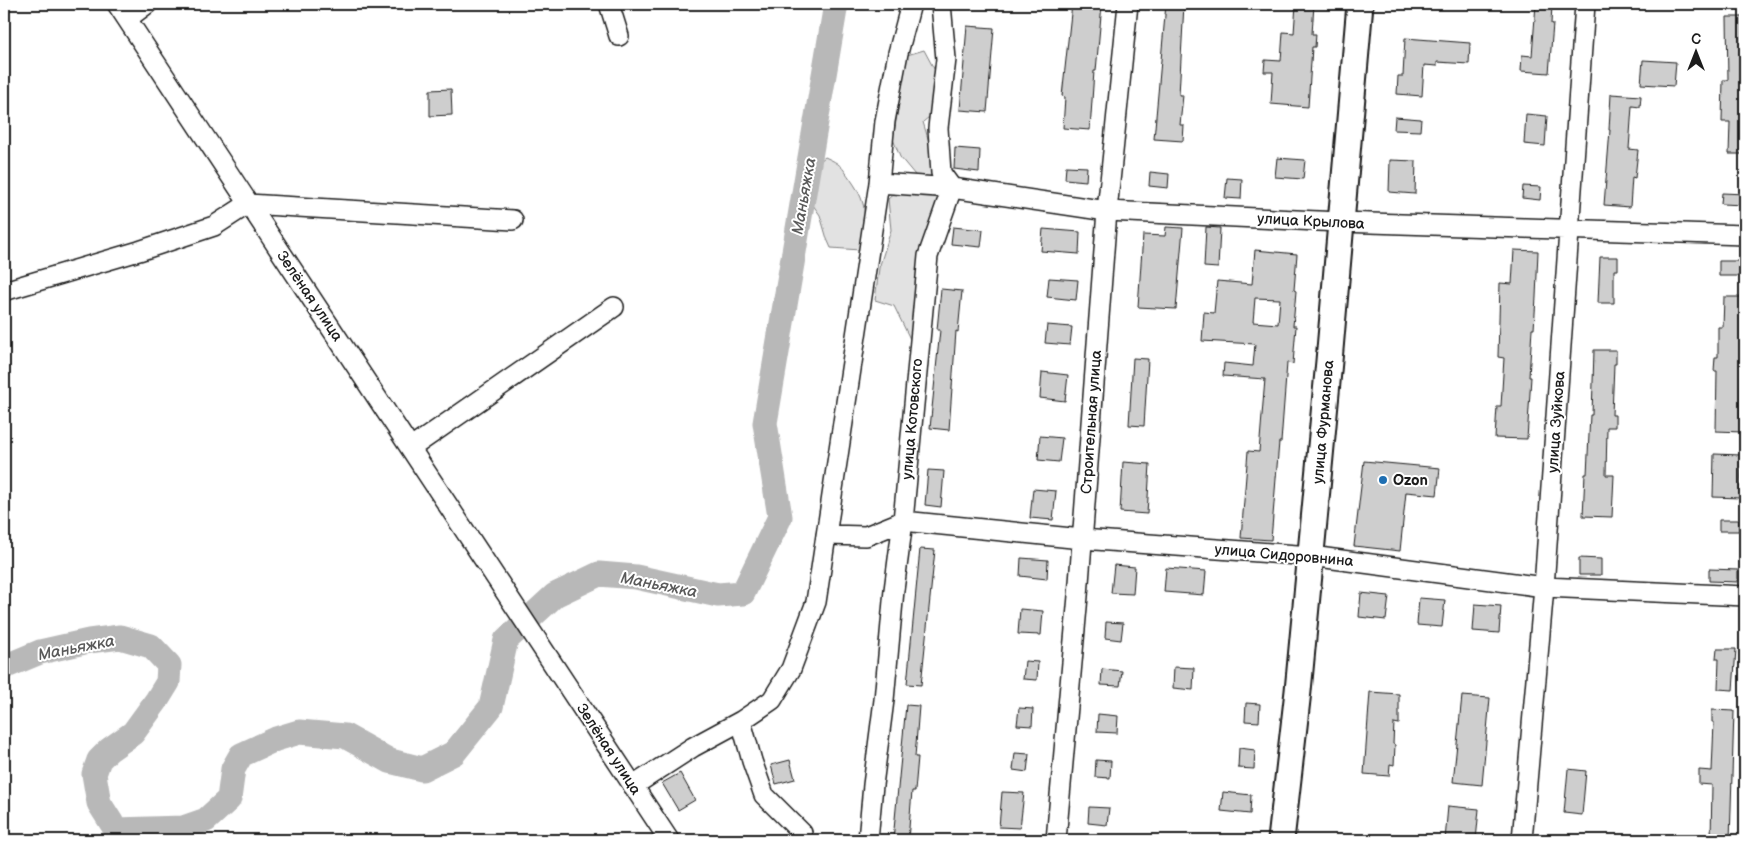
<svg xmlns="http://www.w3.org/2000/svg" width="1749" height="844" font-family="'Balsamiq Sans',sans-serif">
	<rect width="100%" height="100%" fill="#fff"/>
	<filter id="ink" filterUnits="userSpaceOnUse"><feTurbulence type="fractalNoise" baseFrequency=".02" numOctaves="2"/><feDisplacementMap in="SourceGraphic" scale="10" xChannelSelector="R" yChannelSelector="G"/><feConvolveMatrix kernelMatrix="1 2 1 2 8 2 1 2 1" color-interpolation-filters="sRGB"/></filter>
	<g filter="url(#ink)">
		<path fill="#e2e2e2" stroke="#7f7f7f" d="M 924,50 L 940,80 L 935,112 L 923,122 L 929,142 L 939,200 L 918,283 L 910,339 L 894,306 L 875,300 L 879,268 L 891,230 L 888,199 L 915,175 L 900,157 L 893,139 L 907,55 Z
			M 825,157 C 841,164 841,166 851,180 C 870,207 865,219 860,250 L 831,248 L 827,239 L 820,215 L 808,198 L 815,165 Z"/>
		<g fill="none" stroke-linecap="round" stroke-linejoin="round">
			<path stroke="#b8b8b8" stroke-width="25" d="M 4,667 L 40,652 L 89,641 L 120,637 L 151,646 L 169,665 L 168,682 L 157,700 L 133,733 L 109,750 L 99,760 L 94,774 L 99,803 L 116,830 L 183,828 L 206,820 L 229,799 L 233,769 L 241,755 L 276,739 L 299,732 L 345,736 L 390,761 L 422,769 L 454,753 L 491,707 L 506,640 L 555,595 L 599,574 L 636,577 L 718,595 L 743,593 L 780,517 L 765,423 L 836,4"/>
		</g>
		<path fill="#cecece" stroke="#1c1c1c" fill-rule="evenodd" d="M 1072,4 L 1102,4 L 1096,71 L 1094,71 L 1090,130 L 1063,128 L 1065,97 L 1062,96 Z
			M 1166,4 L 1184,4 L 1179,95 L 1183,95 L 1180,125 L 1184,125 L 1183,141 L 1154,139 Z
			M 1296,4 L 1314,4 L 1312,34 L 1316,34 L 1315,47 L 1312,47 L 1308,107 L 1271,104 L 1273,72 L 1264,72 L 1265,60 L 1281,61 L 1283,32 L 1294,33 Z
			M 1536,4 L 1552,4 L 1551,24 L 1553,24 L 1549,73 L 1521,71 L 1522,55 L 1532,56 Z
			M 1727,17 L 1745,17 L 1745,154 L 1729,154 L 1730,122 L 1722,122 L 1723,80 L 1728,80 Z
			M 967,26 L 994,28 L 987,112 L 960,110 Z
			M 1405,38 L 1470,43 L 1469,64 L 1437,62 L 1437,66 L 1424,65 L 1422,96 L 1397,94 L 1398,76 L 1403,76 Z
			M 1643,60 L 1676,62 L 1674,86 L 1641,84 Z
			M 451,89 L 452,115 L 430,116 L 430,90 Z
			M 1611,94 L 1641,96 L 1640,107 L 1632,106 L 1629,149 L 1638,150 L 1635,178 L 1632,177 L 1630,207 L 1604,205 L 1610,130 L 1609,130 Z
			M 1526,114 L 1547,116 L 1545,146 L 1524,144 Z
			M 1395,117 L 1421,119 L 1420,131 L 1394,130 Z
			M 955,148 L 980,150 L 979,172 L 954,169 Z
			M 1277,158 L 1305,160 L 1303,179 L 1275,177 Z
			M 1390,160 L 1416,161 L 1415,194 L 1389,192 Z
			M 1066,166 L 1087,167 L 1086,181 L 1065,179 Z
			M 1150,172 L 1169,174 L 1168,188 L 1149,186 Z
			M 1227,178 L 1242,179 L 1241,199 L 1225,198 Z
			M 1523,186 L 1541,187 L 1540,200 L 1522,198 Z
			M 1722,193 L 1745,194 L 1745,205 L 1721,204 Z
			M 953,227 L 983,230 L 981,247 L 951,244 Z
			M 1166,227 L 1183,228 L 1176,309 L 1138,307 L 1143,235 L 1165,236 Z
			M 1206,227 L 1220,228 L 1218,268 L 1204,267 Z
			M 1043,229 L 1080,232 L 1079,254 L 1041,251 Z
			M 1255,250 L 1297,254 L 1294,290 L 1296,291 L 1293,326 L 1296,326 L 1293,364 L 1287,363 L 1281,442 L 1279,442 L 1271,540 L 1241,538 L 1248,451 L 1259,452 L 1265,379 L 1223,376 L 1224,363 L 1253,366 L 1255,344 L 1202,341 L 1204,312 L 1214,313 L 1217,281 L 1252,284 ZM 1255,298 L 1280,299 L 1278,324 L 1253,322 Z
			M 1514,250 L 1538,251 L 1536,297 L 1534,329 L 1532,329 L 1529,377 L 1531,377 L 1527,439 L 1495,438 L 1497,406 L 1501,406 L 1504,358 L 1498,357 L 1500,283 L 1512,284 Z
			M 1600,257 L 1618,257 L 1618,270 L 1614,270 L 1614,303 L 1598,303 Z
			M 1719,261 L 1745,261 L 1744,276 L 1719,276 Z
			M 1049,278 L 1078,280 L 1076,300 L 1047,297 Z
			M 941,289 L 962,291 L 958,332 L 956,331 L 949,430 L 930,428 L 940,330 L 937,330 Z
			M 1724,297 L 1744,297 L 1740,418 L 1742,418 L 1742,432 L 1716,431 L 1717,371 L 1714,371 L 1715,357 L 1718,357 L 1718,327 L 1723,327 Z
			M 1047,325 L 1072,327 L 1070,345 L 1045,343 Z
			M 1594,350 L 1616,350 L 1616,364 L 1614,364 L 1612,415 L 1615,415 L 1615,427 L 1607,427 L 1606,475 L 1614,475 L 1612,517 L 1583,516 L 1585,474 L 1587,474 L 1590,415 L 1592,415 Z
			M 1133,358 L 1148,359 L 1144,426 L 1129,425 Z
			M 1042,372 L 1068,375 L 1065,401 L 1040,398 Z
			M 1040,436 L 1062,438 L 1059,462 L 1038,460 Z
			M 1714,454 L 1741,455 L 1740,498 L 1713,497 Z
			M 1364,461 L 1440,468 L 1437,495 L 1406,492 L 1400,551 L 1354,546 Z
			M 1123,462 L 1150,464 L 1147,514 L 1120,512 Z
			M 928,470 L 944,471 L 941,507 L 925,505 Z
			M 1033,489 L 1056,491 L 1053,520 L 1030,518 Z
			M 1719,520 L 1739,520 L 1739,531 L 1719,531 Z
			M 920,549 L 935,550 L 921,685 L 907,684 Z
			M 1021,558 L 1048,560 L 1047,579 L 1020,576 Z
			M 1579,558 L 1601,559 L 1601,575 L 1579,575 Z
			M 1114,565 L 1135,567 L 1133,594 L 1111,593 Z
			M 1166,568 L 1206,571 L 1204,595 L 1164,592 Z
			M 1709,569 L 1738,570 L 1738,582 L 1709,581 Z
			M 1361,593 L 1389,596 L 1386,620 L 1359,617 Z
			M 1419,598 L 1445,600 L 1442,627 L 1417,625 Z
			M 1475,604 L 1501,606 L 1499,633 L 1473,631 Z
			M 1020,609 L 1043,611 L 1041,635 L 1018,634 Z
			M 1106,622 L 1123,623 L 1121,640 L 1105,638 Z
			M 1717,649 L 1736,649 L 1733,690 L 1718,689 L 1719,659 L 1716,659 Z
			M 1025,661 L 1038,662 L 1037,680 L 1023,679 Z
			M 1174,667 L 1194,668 L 1193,690 L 1173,688 Z
			M 1102,669 L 1122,671 L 1120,686 L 1101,685 Z
			M 1370,692 L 1399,694 L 1399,724 L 1394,723 L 1393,744 L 1395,745 L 1394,765 L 1390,764 L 1389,776 L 1364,774 Z
			M 1462,696 L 1490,698 L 1482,785 L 1453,782 Z
			M 1246,703 L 1260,704 L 1259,722 L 1245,721 Z
			M 906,705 L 919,706 L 915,757 L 918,757 L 915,791 L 912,791 L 908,840 L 893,840 Z
			M 1019,708 L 1033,709 L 1032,726 L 1017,725 Z
			M 1712,710 L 1734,711 L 1730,840 L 1711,840 L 1712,785 L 1699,784 L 1699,770 L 1712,771 L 1714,722 L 1712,722 Z
			M 1098,714 L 1118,716 L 1117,733 L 1097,732 Z
			M 1239,748 L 1255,750 L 1254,769 L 1238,768 Z
			M 1015,753 L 1029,754 L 1027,772 L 1013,770 Z
			M 790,760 L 795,779 L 776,784 L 771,765 Z
			M 1096,760 L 1111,761 L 1110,778 L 1095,777 Z
			M 1568,769 L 1586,771 L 1582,815 L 1564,813 Z
			M 680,773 L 695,800 L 678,810 L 662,783 Z
			M 1002,792 L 1024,793 L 1020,828 L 999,827 Z
			M 1223,792 L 1251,795 L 1250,814 L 1221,811 Z
			M 1448,806 L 1479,809 L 1476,840 L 1445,840 Z
			M 1089,807 L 1109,808 L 1107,825 L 1088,823 Z"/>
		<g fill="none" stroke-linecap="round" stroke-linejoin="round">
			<g stroke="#1c1c1c" stroke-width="22">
				<path id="minor" d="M 117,4 L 669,840
					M 609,4 L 619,36
					M 127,19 L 147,4
					M 879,183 L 952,188 L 1107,211 L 1340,222 L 1745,235
					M 4,291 L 139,251 L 214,226 L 248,204 L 513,220
					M 411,448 L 614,307
					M 826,535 L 866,536 L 903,521 L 1082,539 L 1311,556 L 1544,587 L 1745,596
					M 741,721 L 752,761 L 764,795 L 802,833 L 802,840
					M 633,786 L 693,747 L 741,721 L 772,700 L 791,669 L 816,602 L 879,183 L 885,121 L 898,53 L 911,4
					M 868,840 L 873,785 L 884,700 L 894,590 L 903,521 L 928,256 L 952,188 L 941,173 L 938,128 L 946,59 L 941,4
					M 1056,840 L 1078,596 L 1107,211 L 1128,4
					M 1522,840 L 1544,587 L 1585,4"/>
			</g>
			<g stroke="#1c1c1c" stroke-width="29">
				<path id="major" d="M 1281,840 L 1298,691 L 1329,361 L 1360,4"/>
			</g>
			<use href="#minor" stroke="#fff" stroke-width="19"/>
			<use href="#major" stroke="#fff" stroke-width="25"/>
		</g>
	</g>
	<circle fill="#1f6fb2" stroke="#fff" stroke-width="2" cx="1383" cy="480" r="5"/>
	<g text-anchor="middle" stroke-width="4" stroke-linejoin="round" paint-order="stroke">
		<g font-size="15" fill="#1c1c1c" stroke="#fff">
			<text transform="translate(1311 221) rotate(3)" y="5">улица Крылова</text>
			<text transform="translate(310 296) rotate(56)" y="5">Зелёная улица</text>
			<text transform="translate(912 419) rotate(-85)" y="5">улица Котовского</text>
			<text transform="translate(1091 422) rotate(-86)" y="5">Строительная улица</text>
			<text transform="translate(1323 422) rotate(-85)" y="5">улица Фурманова</text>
			<text transform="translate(1556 422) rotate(-86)" y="5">улица Зуйкова</text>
			<text transform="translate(1284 555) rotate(5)" y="5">улица Сидоровнина</text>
			<text transform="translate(609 749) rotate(57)" y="5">Зелёная улица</text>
		</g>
		<g font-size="15" font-weight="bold" fill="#1c1c1c" stroke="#fff" text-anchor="start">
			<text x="1393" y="485">Ozon</text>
		</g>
		<g font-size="16" font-style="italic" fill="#5a5a5a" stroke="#fff">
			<text transform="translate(803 196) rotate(-80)" y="6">Маньяжка</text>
			<text transform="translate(659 584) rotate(11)" y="6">Маньяжка</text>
			<text transform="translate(76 647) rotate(-11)" y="6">Маньяжка</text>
		</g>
	</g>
	<rect width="1749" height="844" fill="none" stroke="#fff" stroke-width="20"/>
	<rect x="10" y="10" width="1729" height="824" fill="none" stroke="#1c1c1c" stroke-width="2" filter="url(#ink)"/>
	<g transform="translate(1696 52)" stroke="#ffffff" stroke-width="4" paint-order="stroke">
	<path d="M0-4L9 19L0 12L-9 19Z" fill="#1c1c1c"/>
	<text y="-8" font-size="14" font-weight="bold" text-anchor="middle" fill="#1c1c1c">С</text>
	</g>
</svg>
